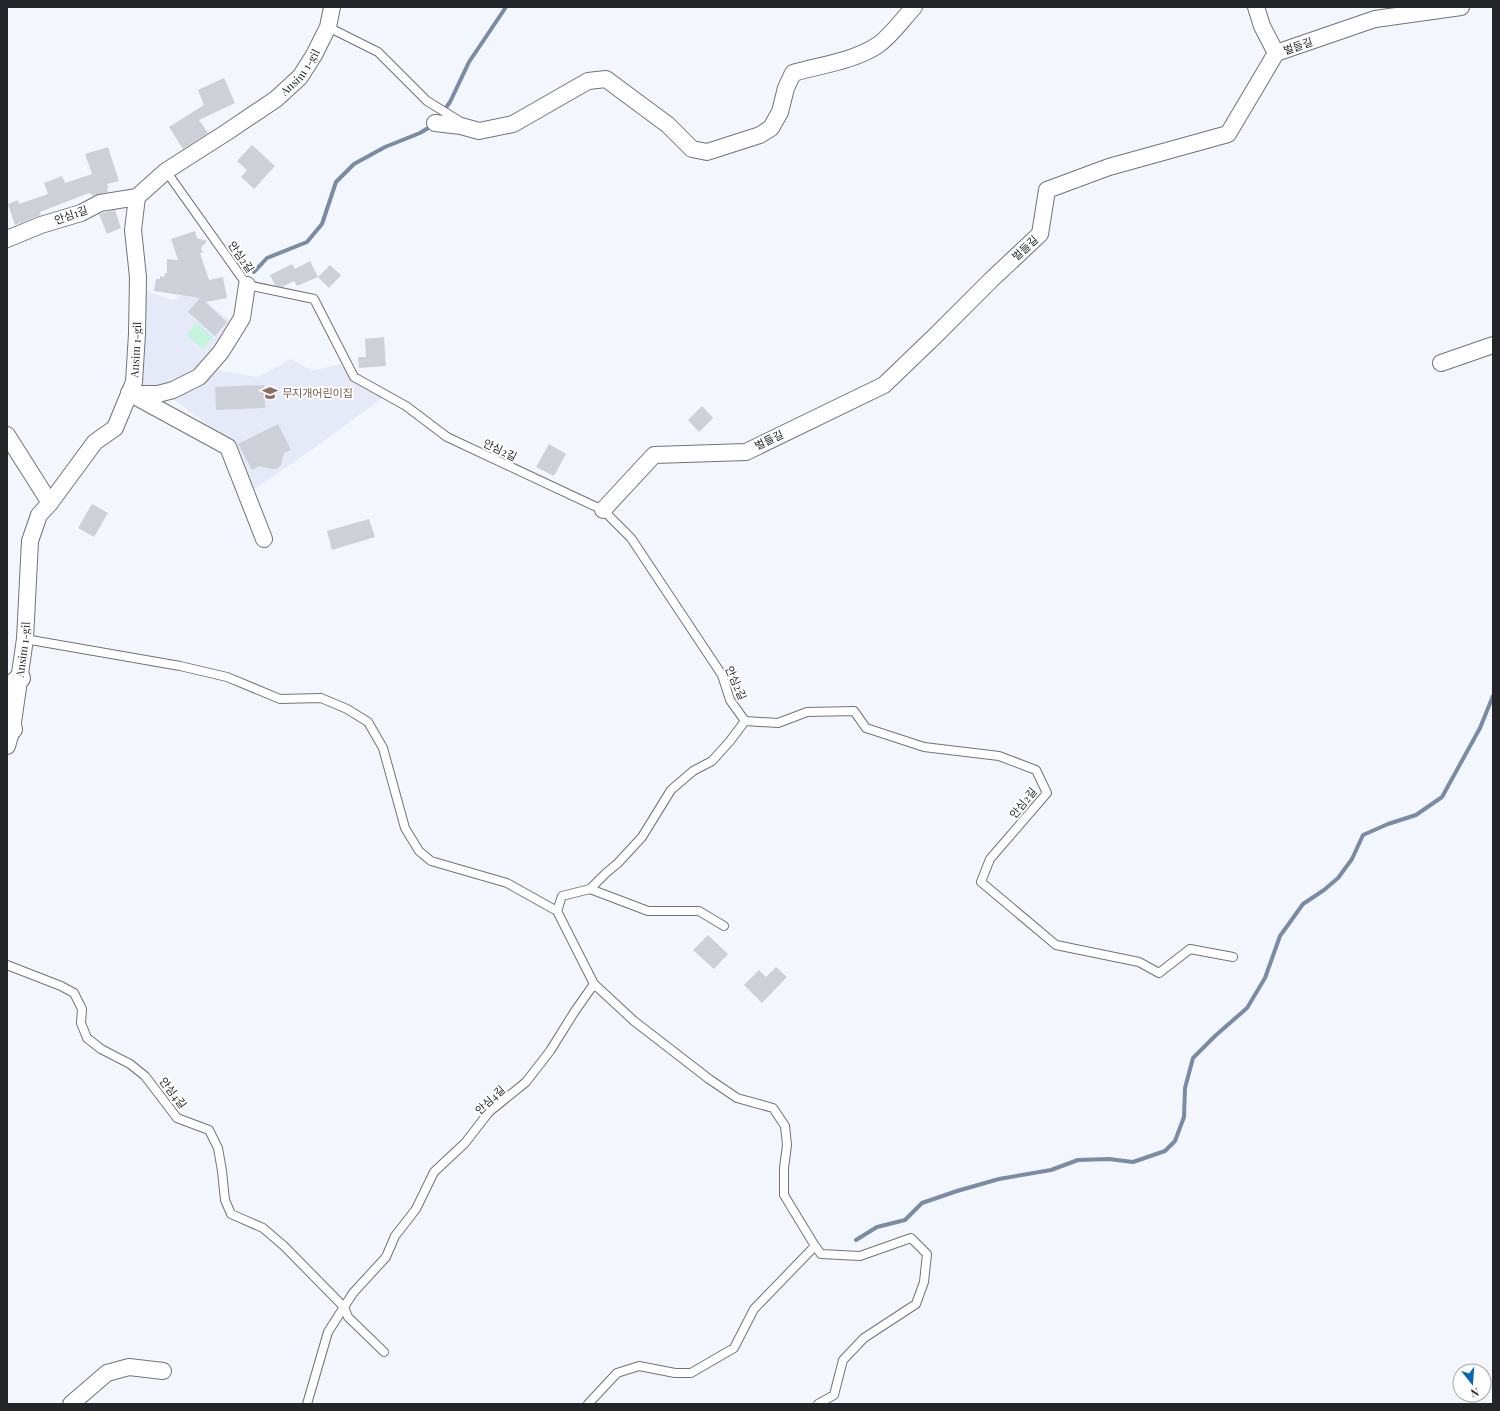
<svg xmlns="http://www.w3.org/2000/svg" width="1500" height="1411" font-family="'Playfair Display','Noto Sans KR',serif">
	<rect width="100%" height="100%" fill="#f4f6fd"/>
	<path fill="#e6e9f8" d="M 192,290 L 229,320 L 222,342 L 205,368 L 258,377 L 291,359 L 312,371 L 340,364 L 357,384 L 384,397 L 310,451 L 264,483 L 249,491 L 226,440 L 200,419 L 170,397 L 140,389 L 145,342 L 146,291 L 173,300 Z"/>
	<path fill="#c5f3dc" d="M 196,323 L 213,337 L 203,349 L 186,335 Z"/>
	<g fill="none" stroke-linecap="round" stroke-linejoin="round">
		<path stroke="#798ba5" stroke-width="4" d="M 437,120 L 450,102 L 469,62 L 506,7
			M 254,272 L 267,258 L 307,242 L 322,224 L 336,182 L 354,164 L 385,147 L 420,133 L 433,125
			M 856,1240 L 877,1227 L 905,1220 L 922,1203 L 957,1191 L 999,1179 L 1051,1170 L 1078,1160 L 1109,1159 L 1133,1162 L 1165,1151 L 1175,1141 L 1184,1117 L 1185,1088 L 1193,1058 L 1215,1036 L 1247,1008 L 1265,978 L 1280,936 L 1303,904 L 1324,890 L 1338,878 L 1352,859 L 1363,835 L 1388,824 L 1416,815 L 1442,797 L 1480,728 L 1493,696"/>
	</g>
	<path fill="#ced0d8" d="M 224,78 L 235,103 L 199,120 L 208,133 L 183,149 L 169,127 L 204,105 L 198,90 Z
		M 252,145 L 275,166 L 254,189 L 241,177 L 247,170 L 237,161 Z
		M 108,147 L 119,181 L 107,184 L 109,188 L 107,188 L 108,192 L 92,196 L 91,194 L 89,193 L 40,212 L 41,215 L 15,225 L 8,204 L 18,200 L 19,204 L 48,194 L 44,183 L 62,176 L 65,183 L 92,174 L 85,154 Z
		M 115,210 L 121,228 L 107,234 L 99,214 Z
		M 195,231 L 197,238 L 207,241 L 201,248 L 203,253 L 200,253 L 209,280 L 223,277 L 227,298 L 205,302 L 227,322 L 215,336 L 188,312 L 200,298 L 154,291 L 156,279 L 160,279 L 160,276 L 164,277 L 165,273 L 167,273 L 167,259 L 178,260 L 171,239 Z
		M 310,261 L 318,277 L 297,286 L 294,281 L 282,287 L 275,285 L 270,275 L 292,264 L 295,269 Z
		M 330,265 L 341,275 L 329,288 L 318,277 Z
		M 384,337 L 386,366 L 359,368 L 358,357 L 366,357 L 365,339 Z
		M 264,385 L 265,408 L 216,410 L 215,387 Z
		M 702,406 L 713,418 L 699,432 L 688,420 Z
		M 278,424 L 291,450 L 284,453 L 281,465 L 277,469 L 272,469 L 259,466 L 252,470 L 238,444 Z
		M 549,444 L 566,454 L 554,476 L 536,467 Z
		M 92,504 L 108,513 L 94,537 L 78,528 Z
		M 369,519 L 375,537 L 332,550 L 327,531 Z
		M 708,935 L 728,954 L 714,969 L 693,950 Z
		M 776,967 L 787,977 L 762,1003 L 744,985 L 759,970 L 766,977 Z"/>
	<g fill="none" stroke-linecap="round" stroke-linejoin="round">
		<g stroke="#71737a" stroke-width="10">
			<path id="service" d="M 328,27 L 378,52 L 427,101 L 461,122
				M 166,171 L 247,285 L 314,299 L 354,377 L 406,406 L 447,437 L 603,510 L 631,538 L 722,675 L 730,700 L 745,721 L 778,723 L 807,712 L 854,711 L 866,728 L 924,747 L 999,756 L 1036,770 L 1047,793 L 990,859 L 981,882 L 1056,945 L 1139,962 L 1159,973 L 1190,949 L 1233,957
				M 25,639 L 180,666 L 227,677 L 280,699 L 321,698 L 347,709 L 368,722 L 383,748 L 405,828 L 419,851 L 431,861 L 507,883 L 557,911 L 594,984 L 634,1021 L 709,1079 L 737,1098 L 773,1108 L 785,1126 L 787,1145 L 784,1168 L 784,1195 L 815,1246 L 821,1254 L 860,1256 L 911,1238 L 927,1254 L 924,1282 L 916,1304 L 864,1338 L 843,1360 L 834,1395 L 818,1404
				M 590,889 L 648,911 L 699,911 L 724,926
				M 557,911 L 562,896 L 590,889 L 606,873 L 618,863 L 642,837 L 671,790 L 693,771 L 712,761 L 730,741 L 745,721
				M 7,965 L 61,986 L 74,993 L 82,1009 L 81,1023 L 87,1038 L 101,1049 L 130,1064 L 145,1076 L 177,1118 L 209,1130 L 218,1148 L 222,1171 L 225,1200 L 231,1214 L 263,1228 L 284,1246 L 344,1307 L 353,1293 L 386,1257 L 395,1236 L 416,1209 L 434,1172 L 465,1143 L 489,1112 L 526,1082 L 550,1051 L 575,1011 L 594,984
				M 344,1307 L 348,1317 L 384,1352
				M 307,1404 L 328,1332 L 344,1307
				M 588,1404 L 617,1373 L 639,1366 L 675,1373 L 691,1373 L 734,1348 L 754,1309 L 815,1246"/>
		</g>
		<g stroke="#71737a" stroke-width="18">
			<g id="minor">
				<path d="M 1256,7 L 1262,26 L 1276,53"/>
				<path d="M 435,123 L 461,126 L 479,131 L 513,124 L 588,81 L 606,79 L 668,125 L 692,149 L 707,152 L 760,135 L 771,128 L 780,112 L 786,88 L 793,73 C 821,65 854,61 878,45 C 892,35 902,20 914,7"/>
				<path d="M 7,239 L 41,225 L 81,213 L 100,203 L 137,197"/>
				<path d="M 1441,363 L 1493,345"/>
				<path d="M 129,393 L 228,447 L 264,539"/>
				<path d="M 133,394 L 158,394 L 173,390 L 199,377 L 221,352 L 242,318 L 247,285"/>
				<path d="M 7,435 L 50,503"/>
				<path d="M 603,510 L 654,455 L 746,452 L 884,385 L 935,336 L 991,280 L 1040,234 L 1047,190 L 1109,167 L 1228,134 L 1276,53 L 1375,19 L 1461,7"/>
				<path id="s1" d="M 7,746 L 12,729 L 25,639 L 30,541 L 39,515 L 50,503 L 95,442 L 115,428 L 134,382 L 137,334 L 138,277 L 133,230 L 137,197 L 166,171 L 227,132 L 276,99 L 300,77 L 314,55 L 328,27 L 332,7"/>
				<path d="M 71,1404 L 107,1373 L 129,1367 L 163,1371"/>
			</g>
		</g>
		<g stroke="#71737a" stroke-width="22">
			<path id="tertiary" d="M 7,690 L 20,678
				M 7,728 L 12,729"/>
		</g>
		<use href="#service" stroke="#fff" stroke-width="8"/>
		<use href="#minor" stroke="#fff" stroke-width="16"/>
		<use href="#tertiary" stroke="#fff" stroke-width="20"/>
	</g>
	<defs>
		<g id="school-bare" transform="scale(1.2)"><path d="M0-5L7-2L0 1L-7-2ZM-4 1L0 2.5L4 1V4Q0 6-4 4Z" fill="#8d6e63" stroke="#fff" stroke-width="2.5" paint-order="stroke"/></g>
	</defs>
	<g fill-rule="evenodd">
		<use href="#school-bare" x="270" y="393"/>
	</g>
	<g text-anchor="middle" stroke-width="4" stroke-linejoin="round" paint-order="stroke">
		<g font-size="11" fill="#242528" stroke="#fff">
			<text transform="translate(1298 46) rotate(-19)" y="4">벌들길</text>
			<text dy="4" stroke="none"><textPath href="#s1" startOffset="793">Ansim 1-gil</textPath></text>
			<text transform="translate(71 215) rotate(-19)" y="4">안심1길</text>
			<text transform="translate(1025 248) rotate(-43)" y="4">벌들길</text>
			<text transform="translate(241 257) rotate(55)" y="4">안심2길</text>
			<text dy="4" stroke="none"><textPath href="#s1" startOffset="433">Ansim 1-gil</textPath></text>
			<text transform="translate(769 440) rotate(-26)" y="4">벌들길</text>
			<text transform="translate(500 450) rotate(25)" y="4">안심2길</text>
			<text dy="4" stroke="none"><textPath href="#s1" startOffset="98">Ansim 1-gil</textPath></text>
			<text transform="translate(736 683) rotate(66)" y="4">안심2길</text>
			<text transform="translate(1023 803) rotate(-51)" y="4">안심2길</text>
			<text transform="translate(173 1093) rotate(52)" y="4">안심4길</text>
			<text transform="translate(490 1100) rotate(-43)" y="4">안심4길</text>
		</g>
		<g font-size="11" fill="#785e54" stroke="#fff" text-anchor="start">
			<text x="282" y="397">무지개어린이집</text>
		</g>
	</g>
	<rect width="1500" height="1411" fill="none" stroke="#242528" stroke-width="16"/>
	<g transform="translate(1472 1383) rotate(163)"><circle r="19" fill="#ffffff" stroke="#a7a8a9"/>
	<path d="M0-3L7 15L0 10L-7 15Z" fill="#0866b3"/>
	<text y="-6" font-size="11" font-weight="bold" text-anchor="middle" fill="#242528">N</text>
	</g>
</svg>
